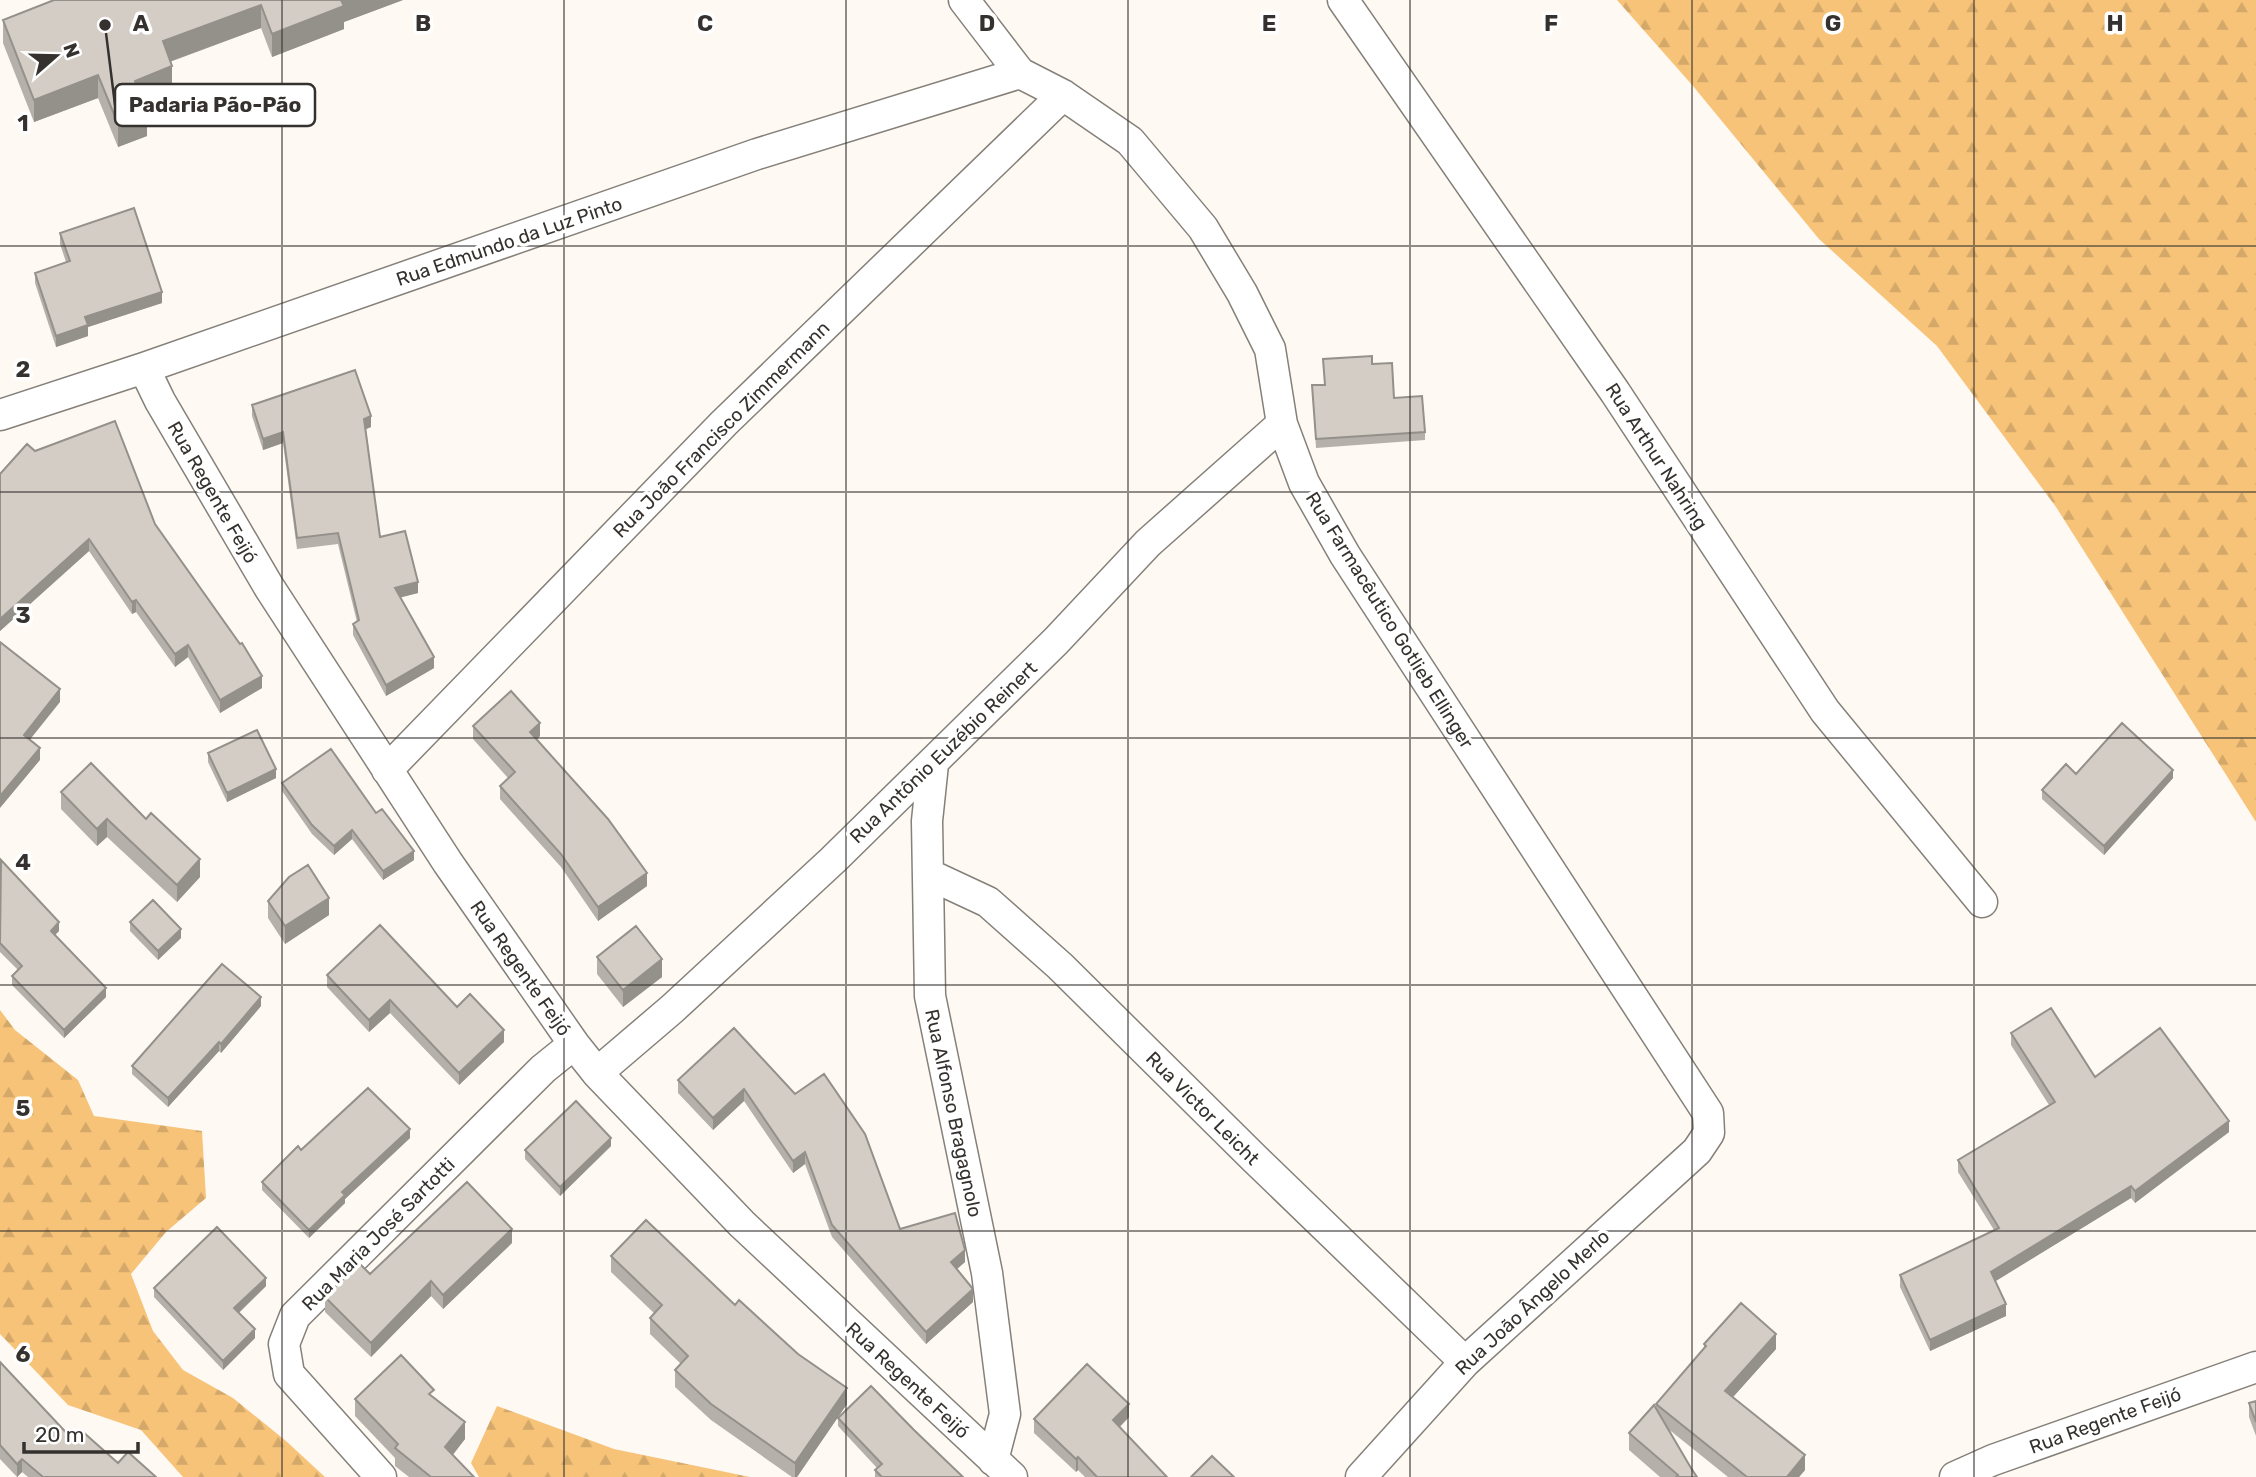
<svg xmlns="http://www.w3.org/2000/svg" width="2256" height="1477" font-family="Rubik,sans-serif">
	<defs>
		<pattern id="forest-firs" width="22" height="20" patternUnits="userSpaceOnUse" patternTransform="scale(1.75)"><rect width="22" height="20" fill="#f7c379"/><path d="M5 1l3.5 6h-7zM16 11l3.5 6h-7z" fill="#d4a869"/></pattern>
	</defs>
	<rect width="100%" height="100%" fill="#fef9f3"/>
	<path fill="url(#forest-firs)" d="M 1617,0 L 2256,0 L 2256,822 L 2056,507 L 1937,346 L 1819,239 L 1693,86 Z
		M 0,1010 L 15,1030 L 78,1080 L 94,1116 L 202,1131 L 206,1198 L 166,1232 L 131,1274 L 153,1331 L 183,1370 L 233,1398 L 286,1441 L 325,1477 L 183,1477 L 141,1430 L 68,1405 L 0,1334 Z
		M 497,1406 L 614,1449 L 750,1477 L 479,1477 L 471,1463 Z"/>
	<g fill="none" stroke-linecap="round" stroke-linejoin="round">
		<g stroke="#858079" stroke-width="33">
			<path id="street" d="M 964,0 L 1020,73 L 1063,95 L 1130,141 L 1203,228 L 1242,293 L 1270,349 L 1282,424 L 1304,483 L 1345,555 L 1708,1113 L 1709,1133 L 1697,1151 L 1465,1362 L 1361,1477
				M 1343,0 L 1615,392 L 1825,711 L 1982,902
				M 144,368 L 160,401 L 269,587 L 448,863 L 574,1044 L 597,1073 L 742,1224 L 1012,1477
				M 0,415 L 144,368 L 757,154 L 1020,73
				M 933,764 L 927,821 L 930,996 L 987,1273 L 1005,1414 L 993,1460
				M 387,770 L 724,423 L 1063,95
				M 928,874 L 988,902 L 1060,966 L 1254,1158 L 1465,1362
				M 597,1073 L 672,1009 L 833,860 L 1056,641 L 1148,543 L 1282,424
				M 381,1477 L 289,1374 L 284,1344 L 295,1316 L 543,1069 L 574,1044
				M 1955,1477 L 1993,1460 L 2256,1367"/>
		</g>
		<use href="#street" stroke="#fff" stroke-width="30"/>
	</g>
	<path fill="#b5b0a9" d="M 54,0 L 403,0 L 344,22 L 344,29 L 272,57 L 261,28 L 170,62 L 172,89 L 143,101 L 147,136 L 118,147 L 98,98 L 34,122 L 3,43 L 3,20 Z
		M 60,233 L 162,303 L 88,327 L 88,336 L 56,347 L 35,283 L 35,273 L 66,262 L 60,244 Z
		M 1372,364 L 1394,398 L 1425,432 L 1425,440 L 1316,448 L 1312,385 L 1324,385 Z
		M 252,405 L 371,427 L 366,429 L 380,537 L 418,593 L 400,597 L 434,668 L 386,696 L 353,635 L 353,624 L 357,622 L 338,544 L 297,549 L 283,443 L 263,450 L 252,416 Z
		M 35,451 L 155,524 L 262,688 L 220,713 L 188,657 L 175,667 L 136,612 L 132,614 L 89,551 L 0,631 L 0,474 Z
		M 473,726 L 540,736 L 537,739 L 647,886 L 598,921 L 561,867 L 500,799 L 500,786 L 508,778 L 473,739 Z
		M 208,753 L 276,778 L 227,802 L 208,762 Z
		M 2076,774 L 2173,778 L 2104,855 L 2042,799 L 2042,790 Z
		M 282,783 L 376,813 L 414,860 L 383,880 L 352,839 L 334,855 L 312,834 L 282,791 Z
		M 61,792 L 146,819 L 200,877 L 177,902 L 107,837 L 97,846 L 61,809 Z
		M 0,861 L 59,931 L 55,935 L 106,997 L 64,1038 L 12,985 L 12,976 L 18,970 L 0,952 Z
		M 268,901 L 329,915 L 285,944 L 268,918 Z
		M 130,922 L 181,938 L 158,960 L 130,931 Z
		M 597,957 L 662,977 L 623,1007 L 597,974 Z
		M 327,975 L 457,1007 L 504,1042 L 459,1085 L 390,1013 L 369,1032 L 327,987 Z
		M 261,1006 L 221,1053 L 219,1051 L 168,1107 L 132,1074 L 132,1066 Z
		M 734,1028 L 900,1229 L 965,1262 L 957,1269 L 973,1302 L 926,1344 L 832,1237 L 805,1164 L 793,1173 L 744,1101 L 713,1130 L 678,1093 L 678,1080 Z
		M 2011,1033 L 2095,1077 L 2229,1132 L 2135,1203 L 2131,1198 L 1995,1281 L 2006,1316 L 1930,1351 L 1900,1287 L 1900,1275 L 1994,1230 L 1958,1172 L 1958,1160 L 2049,1105 L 2011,1045 Z
		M 410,1138 L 345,1199 L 345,1203 L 309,1238 L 262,1190 L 262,1182 L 301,1150 Z
		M 611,1146 L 560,1196 L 525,1159 L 525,1150 Z
		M 512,1243 L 443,1309 L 431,1296 L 371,1357 L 325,1312 L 325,1297 L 370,1274 Z
		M 611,1256 L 735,1305 L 847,1404 L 797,1477 L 792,1477 L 711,1420 L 675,1387 L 675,1370 L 681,1364 L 650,1334 L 650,1318 L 654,1313 L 611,1272 Z
		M 266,1286 L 239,1313 L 255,1338 L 223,1370 L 154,1297 L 154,1288 Z
		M 1704,1344 L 1776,1349 L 1733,1397 L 1805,1470 L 1799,1477 L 1728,1477 L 1667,1428 L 1697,1477 L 1660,1477 L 1629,1450 L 1629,1433 L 1656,1409 L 1656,1404 L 1704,1348 Z
		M 0,1362 L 75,1442 L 118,1463 L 156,1477 L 28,1477 L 22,1472 L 17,1477 L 0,1459 Z
		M 355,1399 L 465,1439 L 453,1455 L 474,1477 L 409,1477 L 395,1466 L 395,1458 L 355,1416 Z
		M 2256,1401 L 2256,1436 L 2249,1417 L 2249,1403 Z
		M 1129,1417 L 1120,1427 L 1167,1477 L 1085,1477 L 1078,1470 L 1076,1472 L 1034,1433 L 1034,1419 Z
		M 838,1418 L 914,1430 L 963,1477 L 875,1477 L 875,1470 L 877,1468 L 838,1426 Z"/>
	<path fill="#94908a" d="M 341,0 L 403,0 L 344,22 L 344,29 L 272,57 L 272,34 Z
		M 261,5 L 261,28 L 163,64 L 163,41 Z
		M 172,66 L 172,89 L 135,103 L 135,81 Z
		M 98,75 L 98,98 L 34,122 L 34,100 Z
		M 147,113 L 147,136 L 118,147 L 118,124 Z
		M 162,292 L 162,303 L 88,327 L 88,336 L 56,347 L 56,336 L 85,317 Z
		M 371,416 L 371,427 L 364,430 L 364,419 Z
		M 283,432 L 283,443 L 263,450 L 263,439 Z
		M 89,539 L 89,551 L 0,631 L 0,619 Z
		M 418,582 L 418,593 L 395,599 L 395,588 Z
		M 136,600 L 136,612 L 132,614 L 132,602 Z
		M 188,645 L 188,657 L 175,667 L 175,654 Z
		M 434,657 L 434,668 L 386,696 L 386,685 Z
		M 262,676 L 262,688 L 220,713 L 220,700 Z
		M 60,689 L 60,702 L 24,747 L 24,735 Z
		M 540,723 L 540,736 L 530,745 L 530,732 Z
		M 40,748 L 40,760 L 0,808 L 0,796 Z
		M 276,769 L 276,778 L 227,802 L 227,793 Z
		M 2173,770 L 2173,778 L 2104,855 L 2104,846 Z
		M 107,819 L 107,837 L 97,846 L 97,829 Z
		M 352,830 L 352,839 L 334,855 L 334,846 Z
		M 414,851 L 414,860 L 383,880 L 383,871 Z
		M 200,859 L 200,877 L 177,902 L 177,885 Z
		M 647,873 L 647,886 L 598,921 L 598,907 Z
		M 329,898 L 329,915 L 285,944 L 285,926 Z
		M 59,922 L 59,931 L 51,939 L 51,931 Z
		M 181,929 L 181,938 L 158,960 L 158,951 Z
		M 662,959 L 662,977 L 623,1007 L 623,990 Z
		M 106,988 L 106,997 L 64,1038 L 64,1030 Z
		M 261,997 L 261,1006 L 221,1053 L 221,1044 Z
		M 390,1000 L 390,1013 L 369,1032 L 369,1020 Z
		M 504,1030 L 504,1042 L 459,1085 L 459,1073 Z
		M 219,1042 L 219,1051 L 168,1107 L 168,1098 Z
		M 744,1089 L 744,1101 L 713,1130 L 713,1118 Z
		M 2229,1121 L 2229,1132 L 2135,1203 L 2135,1191 Z
		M 410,1129 L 410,1138 L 345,1199 L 345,1203 L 309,1238 L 309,1230 L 342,1192 Z
		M 611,1138 L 611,1146 L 560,1196 L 560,1187 Z
		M 805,1152 L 805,1164 L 793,1173 L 793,1161 Z
		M 2131,1186 L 2131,1198 L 1991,1284 L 1991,1272 Z
		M 512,1229 L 512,1243 L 443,1309 L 443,1295 Z
		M 965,1250 L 965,1262 L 951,1274 L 951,1262 Z
		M 266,1278 L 266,1286 L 234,1317 L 234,1308 Z
		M 431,1281 L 431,1296 L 371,1357 L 371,1343 Z
		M 973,1289 L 973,1302 L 926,1344 L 926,1332 Z
		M 2006,1304 L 2006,1316 L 1930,1351 L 1930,1340 Z
		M 255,1329 L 255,1338 L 223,1370 L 223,1361 Z
		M 1776,1334 L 1776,1349 L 1725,1406 L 1725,1391 Z
		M 847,1388 L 847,1404 L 797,1477 L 795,1477 L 795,1463 Z
		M 1129,1404 L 1129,1417 L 1113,1433 L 1113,1420 Z
		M 465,1422 L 465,1439 L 445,1464 L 445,1447 Z
		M 1805,1455 L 1805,1470 L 1799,1477 L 1787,1477 Z
		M 1078,1457 L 1078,1470 L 1076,1472 L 1076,1459 Z
		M 22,1459 L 22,1472 L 17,1477 L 17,1464 Z"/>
	<path fill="#d3cdc5" stroke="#94908a" stroke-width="2" d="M 54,0 L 341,0 L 344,6 L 272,34 L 261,5 L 163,41 L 172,66 L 135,81 L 147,113 L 118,124 L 98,75 L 34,100 L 3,20 Z
		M 134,208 L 162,292 L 85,317 L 88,325 L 56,336 L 35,273 L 70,261 L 60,233 Z
		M 1372,356 L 1372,364 L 1392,363 L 1394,398 L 1422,396 L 1425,432 L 1316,439 L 1312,385 L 1325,385 L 1323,359 Z
		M 355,370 L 371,416 L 364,419 L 380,537 L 405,531 L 418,582 L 395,588 L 434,657 L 386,685 L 353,624 L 359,620 L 338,533 L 297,538 L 283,432 L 263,439 L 252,405 Z
		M 115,421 L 155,524 L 240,644 L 242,643 L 262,676 L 220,700 L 188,645 L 175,654 L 136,600 L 132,602 L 89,539 L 0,619 L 0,474 L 27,444 L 35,451 Z
		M 0,642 L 60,689 L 24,735 L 40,748 L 0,796 Z
		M 511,691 L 540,723 L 530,732 L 608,819 L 647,873 L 598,907 L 561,854 L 500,786 L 515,772 L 473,726 Z
		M 2122,723 L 2173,770 L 2104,846 L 2042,790 L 2066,764 L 2076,774 Z
		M 257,730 L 276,769 L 227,793 L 208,753 Z
		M 331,749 L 376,813 L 382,809 L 414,851 L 383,871 L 352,830 L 334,846 L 312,825 L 282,783 Z
		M 91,763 L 146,819 L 151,813 L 200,859 L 177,885 L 107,819 L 97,829 L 61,792 Z
		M 1,860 L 59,922 L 51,931 L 106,988 L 64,1030 L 12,976 L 22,966 L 0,943 Z
		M 308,865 L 329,898 L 285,926 L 268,901 L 289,877 Z
		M 153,900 L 181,929 L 158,951 L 130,922 Z
		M 380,925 L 457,1007 L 470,994 L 504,1030 L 459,1073 L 390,1000 L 369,1020 L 327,975 Z
		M 636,926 L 662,959 L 623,990 L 597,957 Z
		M 222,964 L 261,997 L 221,1044 L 219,1042 L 168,1098 L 132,1066 Z
		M 2051,1008 L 2095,1077 L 2160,1028 L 2229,1121 L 2135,1191 L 2131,1186 L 1991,1272 L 2006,1304 L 1930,1340 L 1900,1275 L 1999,1228 L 1958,1160 L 2055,1102 L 2011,1033 Z
		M 734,1028 L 795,1094 L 824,1074 L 865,1134 L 900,1229 L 955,1213 L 965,1250 L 951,1262 L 973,1289 L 926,1332 L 832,1225 L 805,1152 L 793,1161 L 744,1089 L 713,1118 L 678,1080 Z
		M 368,1088 L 410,1129 L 342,1192 L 345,1195 L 309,1230 L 262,1182 L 298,1146 L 301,1150 Z
		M 576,1101 L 611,1138 L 560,1187 L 525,1150 Z
		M 467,1182 L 512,1229 L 443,1295 L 431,1281 L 371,1343 L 325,1297 L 359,1263 L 370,1274 Z
		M 646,1220 L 735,1305 L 739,1300 L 798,1354 L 847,1388 L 795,1463 L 711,1404 L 675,1370 L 688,1356 L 650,1318 L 662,1305 L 611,1256 Z
		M 217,1227 L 266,1278 L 234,1308 L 255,1329 L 223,1361 L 154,1288 Z
		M 1741,1303 L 1776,1334 L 1725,1391 L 1805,1455 L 1787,1477 L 1747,1477 L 1656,1404 L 1706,1346 L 1704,1344 Z
		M 401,1355 L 434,1390 L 429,1394 L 465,1422 L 445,1447 L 474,1477 L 431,1477 L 395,1448 L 398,1444 L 355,1399 Z
		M 0,1362 L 75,1442 L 83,1432 L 118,1463 L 128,1452 L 156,1477 L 43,1477 L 22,1459 L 17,1464 L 0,1445 Z
		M 1087,1364 L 1129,1404 L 1113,1420 L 1167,1477 L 1097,1477 L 1078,1457 L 1076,1459 L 1034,1419 Z
		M 871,1386 L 914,1430 L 963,1477 L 882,1477 L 875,1470 L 882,1464 L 838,1418 Z
		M 2256,1401 L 2256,1422 L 2249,1403 Z
		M 1654,1405 L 1691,1468 L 1697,1477 L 1676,1477 L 1678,1475 L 1629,1433 Z
		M 1212,1456 L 1234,1477 L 1191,1477 Z"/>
	<path fill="none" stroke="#34312e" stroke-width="2" stroke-opacity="0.55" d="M 282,0 L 282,1477M 564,0 L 564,1477M 846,0 L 846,1477M 1128,0 L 1128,1477M 1410,0 L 1410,1477M 1692,0 L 1692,1477M 1974,0 L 1974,1477M 0,246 L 2256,246M 0,492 L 2256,492M 0,738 L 2256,738M 0,985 L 2256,985M 0,1231 L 2256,1231"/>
	<g text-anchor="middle" stroke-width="7" stroke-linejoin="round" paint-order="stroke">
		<g font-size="19" fill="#34312e" stroke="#fff">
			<text transform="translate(509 241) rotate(-19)" y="7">Rua Edmundo da Luz Pinto</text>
			<text transform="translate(721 429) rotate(-45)" y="7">Rua João Francisco Zimmermann</text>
			<text transform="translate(1657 456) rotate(57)" y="7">Rua Arthur Nahring</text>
			<text transform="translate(213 492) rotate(60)" y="7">Rua Regente Feijó</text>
			<text transform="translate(1390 620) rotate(58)" y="7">Rua Farmacêutico Gotlieb Ellinger</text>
			<text transform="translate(943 752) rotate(-44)" y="7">Rua Antônio Euzébio Reinert</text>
			<text transform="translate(521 968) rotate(55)" y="7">Rua Regente Feijó</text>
			<text transform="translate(1203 1108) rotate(45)" y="7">Rua Victor Leicht</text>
			<text transform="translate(954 1113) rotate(78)" y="7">Rua Alfonso Bragagnolo</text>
			<text transform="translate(378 1234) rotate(-45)" y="7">Rua Maria José Sartotti</text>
			<text transform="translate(1532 1302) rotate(-43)" y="7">Rua João Ângelo Merlo</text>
			<text transform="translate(908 1380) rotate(43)" y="7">Rua Regente Feijó</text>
			<text transform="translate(2105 1420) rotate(-20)" y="7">Rua Regente Feijó</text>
		</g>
	</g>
	<g font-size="23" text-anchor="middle" font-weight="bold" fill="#34312e" stroke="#fff" stroke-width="7" stroke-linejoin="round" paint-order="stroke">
		<text x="141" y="31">A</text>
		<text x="423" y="31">B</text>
		<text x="705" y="31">C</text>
		<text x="987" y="31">D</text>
		<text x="1269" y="31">E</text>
		<text x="1551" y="31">F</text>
		<text x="1833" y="31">G</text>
		<text x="2115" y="31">H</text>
		<text x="23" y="131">1</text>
		<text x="23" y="377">2</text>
		<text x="23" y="623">3</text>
		<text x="23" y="870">4</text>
		<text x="23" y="1116">5</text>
		<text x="23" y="1362">6</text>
	</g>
	<path fill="none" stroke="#34312e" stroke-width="2.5" d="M105 25L115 105"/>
	<circle fill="#34312e" stroke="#fff" stroke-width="2.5" cx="105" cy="25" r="7"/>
	<rect fill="#fff" stroke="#34312e" stroke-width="2.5" x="115" y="84" width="200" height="42" rx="7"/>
	<g font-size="21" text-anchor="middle" font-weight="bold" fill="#34312e">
		<text x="215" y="112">Padaria Pão-Pão</text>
	</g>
	<g transform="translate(56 56) rotate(70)" stroke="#ffffff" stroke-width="5" paint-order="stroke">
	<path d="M0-5L12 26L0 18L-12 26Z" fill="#34312e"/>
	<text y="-10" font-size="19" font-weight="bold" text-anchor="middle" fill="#34312e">N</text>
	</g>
	<path d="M24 1442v10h114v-10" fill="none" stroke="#34312e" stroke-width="3.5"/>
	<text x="35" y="1442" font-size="21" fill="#34312e" stroke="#ffffff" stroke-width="5" paint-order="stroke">20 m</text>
</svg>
